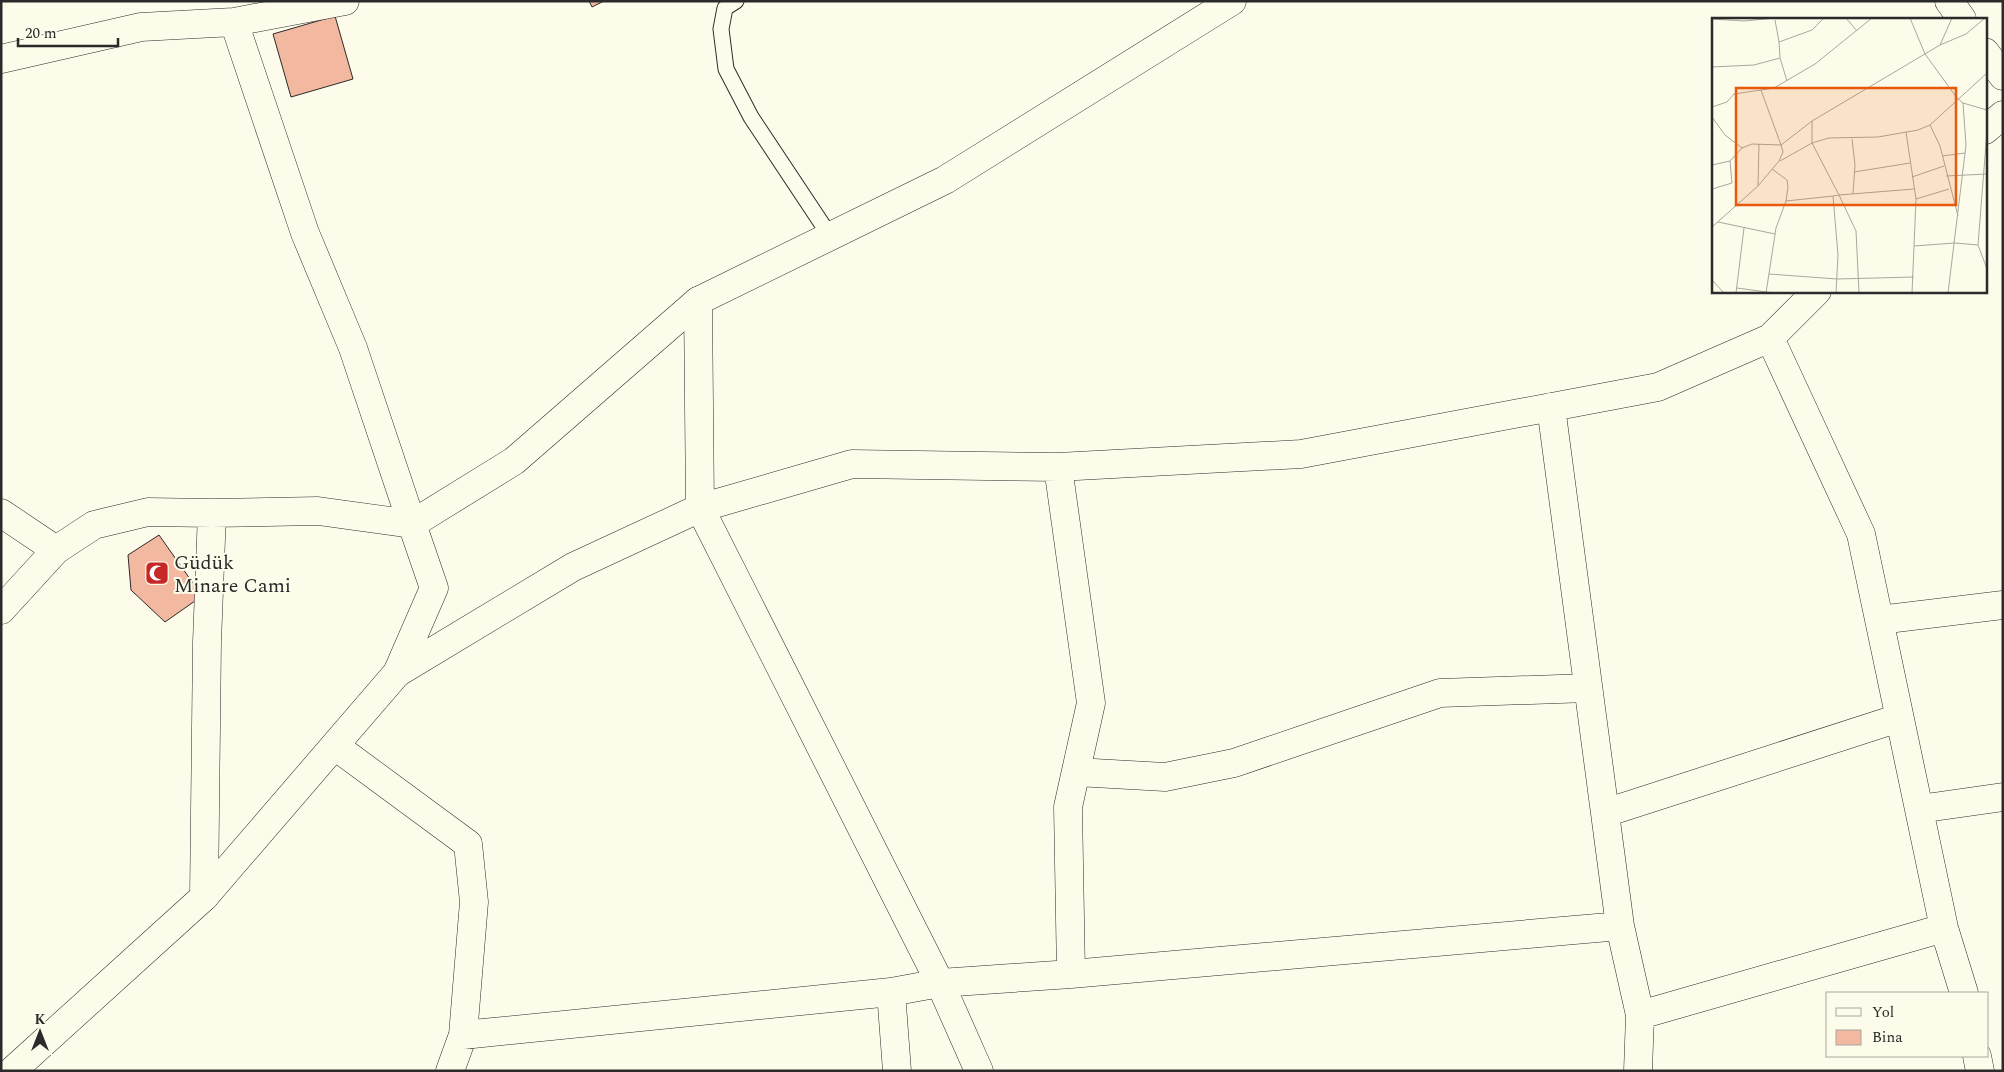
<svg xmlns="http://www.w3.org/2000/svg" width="2004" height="1072" font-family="Spectral,serif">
	<rect width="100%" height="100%" fill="#fdfbea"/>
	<path fill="#f2b8a0" stroke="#2b2b2b" d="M 589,1 L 604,1 L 592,7 Z
		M 335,16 L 353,79 L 291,97 L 273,34 Z
		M 159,535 L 202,596 L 165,622 L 131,590 L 128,555 Z"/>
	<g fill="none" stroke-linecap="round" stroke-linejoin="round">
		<g stroke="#2b2b2b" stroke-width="17">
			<path id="service" d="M 736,1 L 725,8 L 721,29 L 726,69 L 751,117 L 830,236"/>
		</g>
		<g stroke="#2b2b2b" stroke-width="29">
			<path id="minor" d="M 1949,1 L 1962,19
				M 234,22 L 345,1
				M 1985,52 L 2003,76
				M 1,59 L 141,27 L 234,22 L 305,233 L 353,348 L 412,524 L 318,511 L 212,513 L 148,512 L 94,525 L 56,550 L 1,513
				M 1985,130 L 2003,115
				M 698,301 L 700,508 L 940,983 L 891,992 L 897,1071
				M 1770,338 L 1861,534 L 1944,928 L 1964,993
				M 1551,407 L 1620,926 L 1640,1015 L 1638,1071
				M 1058,467 L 1091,703 L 1068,807 L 1071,974
				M 1,610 L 56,550
				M 1879,620 L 2003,605
				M 397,673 L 573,567 L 700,508 L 852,464 L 1058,467 L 1301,454 L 1658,387 L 1770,338 L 1817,291
				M 335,746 L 468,844 L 474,902 L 463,1035 L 450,1071
				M 1076,772 L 1165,777 L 1234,763 L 1440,693 L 1588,688
				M 1919,809 L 2003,797
				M 1605,813 L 1899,718
				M 204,897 L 207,642 L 212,513
				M 1640,1015 L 1944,928
				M 463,1035 L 891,992
				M 1977,1056 L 1980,1071
				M 979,1071 L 940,983 L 1071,974 L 1620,926"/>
		</g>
		<g stroke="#2b2b2b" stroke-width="29">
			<path id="tertiary" d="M 12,1071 L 204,897 L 397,673 L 434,588 L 412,524 L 514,461 L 698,301 L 945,180 L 1232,1"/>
		</g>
		<use href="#service" stroke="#fdfbea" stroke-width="15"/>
		<use href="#minor" stroke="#fdfbea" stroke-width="28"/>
		<use href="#tertiary" stroke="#fdfbea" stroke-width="28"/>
	</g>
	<defs>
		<g id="mosque-square" transform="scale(1.25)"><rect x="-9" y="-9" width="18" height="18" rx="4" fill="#c62828" stroke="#fdfbea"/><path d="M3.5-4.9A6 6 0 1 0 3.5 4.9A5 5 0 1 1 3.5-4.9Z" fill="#fff"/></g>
	</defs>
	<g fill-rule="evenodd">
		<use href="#mosque-square" x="157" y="573"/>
	</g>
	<g text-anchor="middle" stroke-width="4" stroke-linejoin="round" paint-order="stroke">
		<g font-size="20" fill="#2b2b2b" stroke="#fdfbea" text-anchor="start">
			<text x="174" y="569">Güdük<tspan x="174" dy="23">Minare Cami</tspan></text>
		</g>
	</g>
	<g transform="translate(1712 18)">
		<rect width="275" height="275" fill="#fdfbea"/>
		<path fill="none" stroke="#a9a89e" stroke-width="1" d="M 134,0 L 145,13M 198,0 L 213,36 L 245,80 L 251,85 L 275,92M 0,1 L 32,3 L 63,0M 63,2 L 67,24M 228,27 L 254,16 L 273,0M 68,40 L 75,63M 0,49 L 42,47 L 68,40 L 67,24 L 100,12 L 112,0M 49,72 L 62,70 L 103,46 L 160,0M 0,89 L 15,84 L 22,76 L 49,72 L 69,127 L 40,126 L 30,130 L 13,117 L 0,99M 100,103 L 100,125 L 127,177 L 121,178 L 126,237 L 124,275M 218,107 L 228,128 L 246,198M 194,114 L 204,181 L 200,275M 140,121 L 143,147 L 141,176M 230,138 L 253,135M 68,143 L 100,125 L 117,120 L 166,119 L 206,112 L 218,107 L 275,55M 0,147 L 18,143 L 30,130M 142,154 L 198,145M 234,158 L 275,156M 200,159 L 232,148M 46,168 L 47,126M 0,171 L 20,165 L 18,143M 204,181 L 237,171M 74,183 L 121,178M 6,204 L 63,216M 0,209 L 46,168 L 67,143 L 71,134 L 69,127 L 100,103 L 228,27 L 240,0M 266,227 L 275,113M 202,228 L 243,225 L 266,227 L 275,251M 57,256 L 125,261 L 202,259M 0,262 L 12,275M 25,270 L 62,275M 24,275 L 32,210M 54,275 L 64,210 L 74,183 L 76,169 L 75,162 L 60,151M 147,275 L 144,213 L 127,177 L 202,171M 236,275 L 254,127 L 251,85"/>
		<path fill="#e8590c" fill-opacity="0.15" stroke="#e8590c" stroke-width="2.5" d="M 24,70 L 244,70 L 244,187 L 24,187 Z"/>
		<rect width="275" height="275" fill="none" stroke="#2b2b2b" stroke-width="2.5"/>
	</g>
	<rect width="2004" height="1072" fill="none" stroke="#2b2b2b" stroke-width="5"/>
	<rect x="1826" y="992" width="162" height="65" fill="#fdfbea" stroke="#a9a89e"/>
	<rect x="1836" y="1008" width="25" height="8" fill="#fdfbea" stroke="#a9a89e"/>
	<text x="1872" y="1017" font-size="15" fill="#2b2b2b">Yol</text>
	<rect x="1836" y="1030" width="25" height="15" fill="#f2b8a0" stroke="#a9a89e"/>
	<text x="1872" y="1042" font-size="15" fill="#2b2b2b">Bina</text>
	<g transform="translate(40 1032)" stroke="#fdfbea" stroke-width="4" paint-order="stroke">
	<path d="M0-4L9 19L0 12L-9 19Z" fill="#2b2b2b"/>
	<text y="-8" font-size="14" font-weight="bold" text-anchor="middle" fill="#2b2b2b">K</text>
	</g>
	<path d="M18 38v8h100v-8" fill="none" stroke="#2b2b2b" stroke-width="2.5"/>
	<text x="25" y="38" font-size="15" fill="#2b2b2b" stroke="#fdfbea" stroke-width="4" paint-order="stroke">20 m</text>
</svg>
